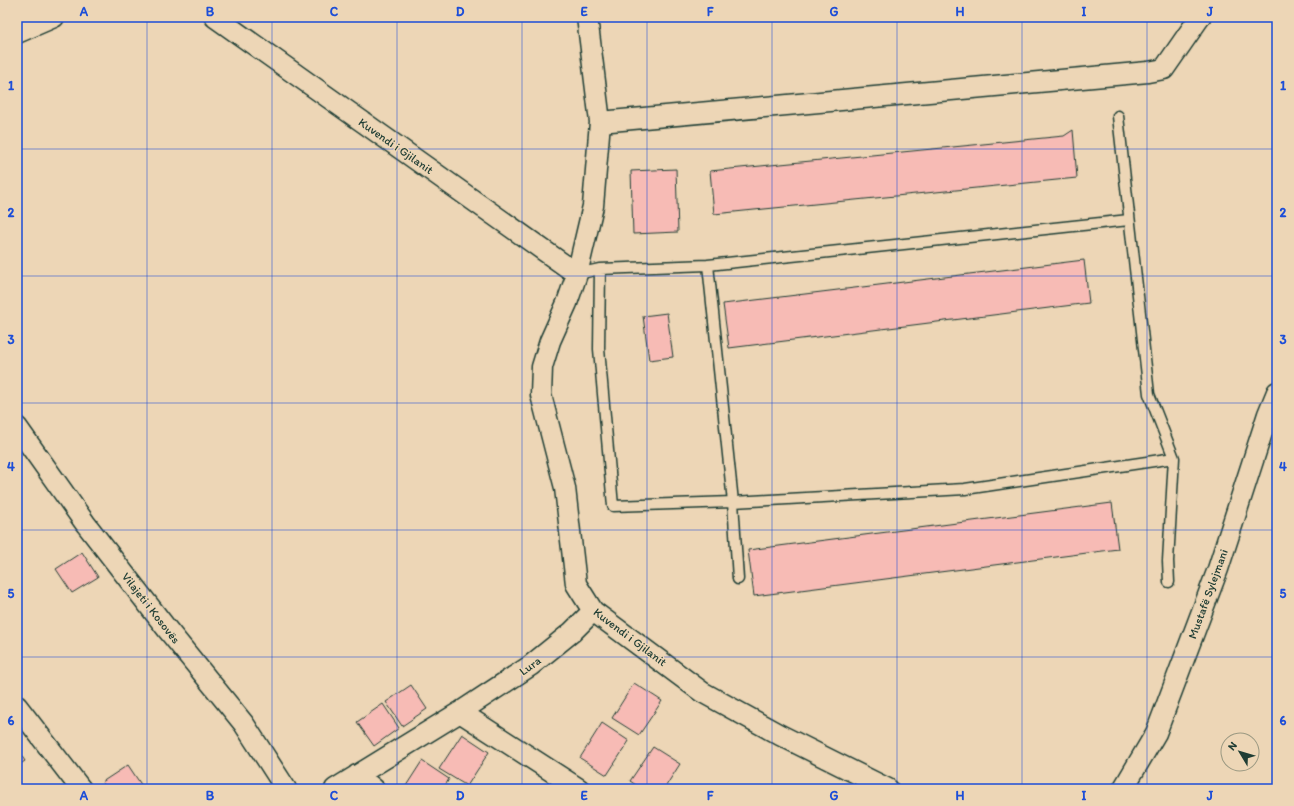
<svg xmlns="http://www.w3.org/2000/svg" width="1294" height="806" font-family="Itim,sans-serif">
	<rect width="100%" height="100%" fill="#edd6b6"/>
	<filter id="ink" filterUnits="userSpaceOnUse"><feTurbulence type="fractalNoise" baseFrequency=".025" numOctaves="2"/><feDisplacementMap in="SourceGraphic" scale="8" xChannelSelector="R" yChannelSelector="G"/><feConvolveMatrix kernelMatrix="1 2 1 2 8 2 1 2 1" color-interpolation-filters="sRGB"/></filter>
	<g filter="url(#ink)">
		<path fill="#f7bbb5" stroke="#1f3d34" d="M 1073,130 L 1077,178 L 714,214 L 710,171 L 1064,136 Z
			M 676,169 L 678,232 L 633,234 L 631,171 Z
			M 1084,260 L 1089,303 L 729,348 L 723,304 Z
			M 667,313 L 673,357 L 649,360 L 643,316 Z
			M 1112,503 L 1118,549 L 754,596 L 748,550 Z
			M 82,552 L 98,577 L 72,593 L 56,569 Z
			M 634,683 L 662,701 L 639,735 L 612,718 Z
			M 411,685 L 427,709 L 402,726 L 386,702 Z
			M 383,704 L 399,728 L 374,746 L 357,722 Z
			M 602,723 L 629,741 L 607,775 L 580,758 Z
			M 462,734 L 489,752 L 467,786 L 439,769 Z
			M 653,747 L 680,764 L 664,789 L 642,789 L 630,781 Z
			M 17,749 L 25,761 L 17,766 Z
			M 422,761 L 449,779 L 443,789 L 404,789 Z
			M 128,765 L 144,789 L 107,789 L 102,782 Z"/>
		<g fill="none" stroke-linecap="round" stroke-linejoin="round">
			<g stroke="#1f3d34" stroke-width="13">
				<path id="lane" d="M 1118,116 L 1149,394 L 1174,458 L 1168,561 L 1169,582
					M 1129,220 L 708,265 L 733,502 L 965,489 L 1174,458
					M 708,265 L 600,269 L 599,349 L 613,506 L 733,502 L 738,579
					M 577,274 L 600,269"/>
			</g>
			<g stroke="#1f3d34" stroke-width="23">
				<path id="street" d="M 215,17 L 577,274
					M 587,17 L 600,122 L 593,206 L 577,274 L 567,303 L 550,341 L 542,367 L 541,395 L 565,488 L 576,584 L 593,611 L 702,692 L 780,735 L 888,789
					M 17,33 L 54,17
					M 600,122 L 1148,72 L 1164,69 L 1200,17
					M 17,427 L 85,523 L 167,629 L 244,724 L 286,789
					M 17,706 L 81,789
					M 460,712 L 579,789
					M 357,775 L 374,789
					M 335,789 L 460,712 L 530,666 L 572,632 L 593,611
					M 1123,789 L 1156,733 L 1218,569 L 1268,414 L 1277,392"/>
			</g>
			<use href="#lane" stroke="#edd6b6" stroke-width="10"/>
			<use href="#street" stroke="#edd6b6" stroke-width="20"/>
		</g>
	</g>
	<path fill="none" stroke="#1d4ed8" stroke-width="1" stroke-opacity="0.55" d="M 147,17 L 147,789M 272,17 L 272,789M 397,17 L 397,789M 522,17 L 522,789M 647,17 L 647,789M 772,17 L 772,789M 897,17 L 897,789M 1022,17 L 1022,789M 1147,17 L 1147,789M 17,149 L 1277,149M 17,276 L 1277,276M 17,403 L 1277,403M 17,530 L 1277,530M 17,657 L 1277,657"/>
	<g text-anchor="middle" stroke-width="3" stroke-linejoin="round" paint-order="stroke">
		<g font-size="12" fill="#1f3d34" stroke="#edd6b6">
			<text transform="translate(396 146) rotate(35)" y="4">Kuvendi i Gjilanit</text>
			<text transform="translate(1208 594) rotate(-70)" y="4">Mustafë Sylejmani</text>
			<text transform="translate(151 608) rotate(52)" y="4">Vilajeti i Kosovës</text>
			<text transform="translate(630 637) rotate(37)" y="4">Kuvendi i Gjilanit</text>
			<text transform="translate(530 666) rotate(-36)" y="4">Lura</text>
		</g>
	</g>
	<rect width="1294" height="806" fill="none" stroke="#edd6b6" stroke-width="44"/>
	<g transform="translate(1240 752) rotate(308)"><circle r="19" fill="#edd6b6" stroke="#9b9982"/>
	<path d="M0-3L7 15L0 10L-7 15Z" fill="#1f3d34"/>
	<text y="-6" font-size="11" font-weight="bold" text-anchor="middle" fill="#1f3d34">N</text>
	</g>
	<rect x="22" y="22" width="1250" height="762" fill="none" stroke="#1d4ed8" stroke-width="1.5"/>
	<g font-size="13" text-anchor="middle" font-weight="bold" fill="#1d4ed8">
		<text x="84" y="16">A</text>
		<text x="210" y="16">B</text>
		<text x="334" y="16">C</text>
		<text x="460" y="16">D</text>
		<text x="584" y="16">E</text>
		<text x="710" y="16">F</text>
		<text x="834" y="16">G</text>
		<text x="960" y="16">H</text>
		<text x="1084" y="16">I</text>
		<text x="1210" y="16">J</text>
		<text x="11" y="90">1</text>
		<text x="1283" y="90">1</text>
		<text x="11" y="217">2</text>
		<text x="1283" y="217">2</text>
		<text x="11" y="344">3</text>
		<text x="1283" y="344">3</text>
		<text x="11" y="471">4</text>
		<text x="1283" y="471">4</text>
		<text x="11" y="598">5</text>
		<text x="1283" y="598">5</text>
		<text x="11" y="725">6</text>
		<text x="1283" y="725">6</text>
		<text x="84" y="800">A</text>
		<text x="210" y="800">B</text>
		<text x="334" y="800">C</text>
		<text x="460" y="800">D</text>
		<text x="584" y="800">E</text>
		<text x="710" y="800">F</text>
		<text x="834" y="800">G</text>
		<text x="960" y="800">H</text>
		<text x="1084" y="800">I</text>
		<text x="1210" y="800">J</text>
	</g>
</svg>
